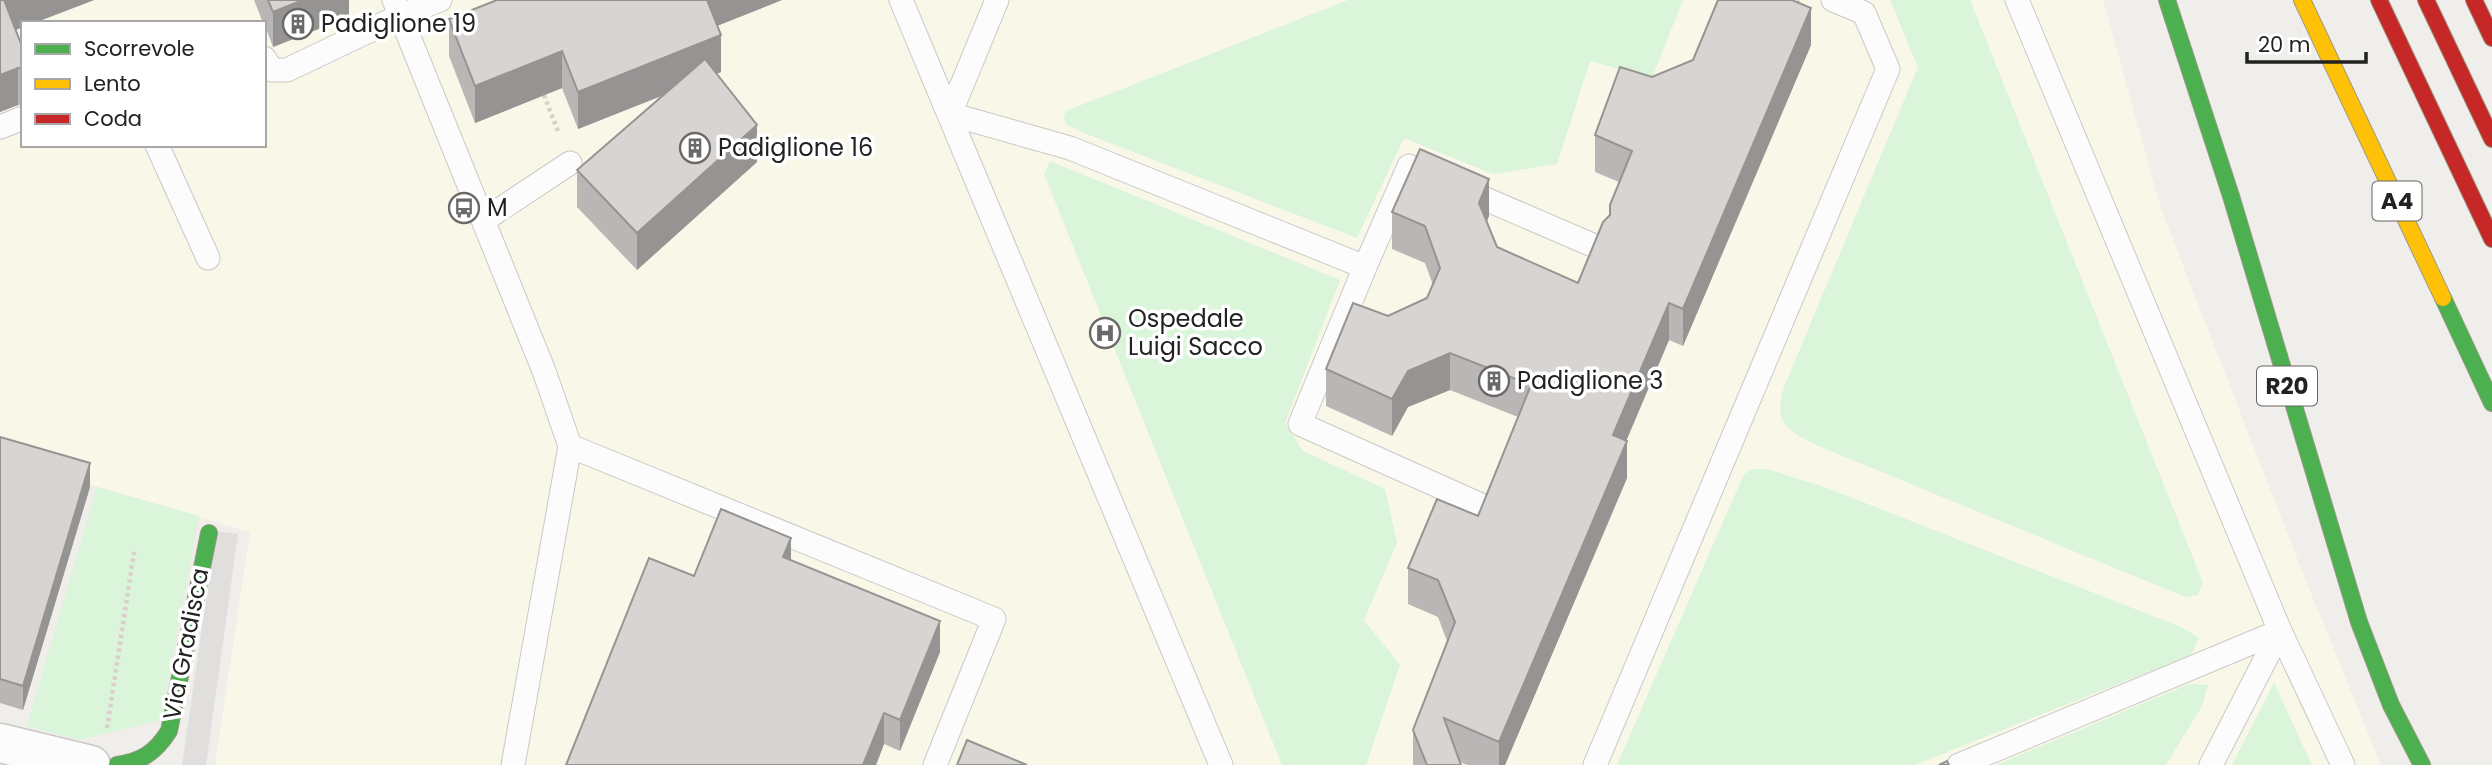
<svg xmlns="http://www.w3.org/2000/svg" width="2492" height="765" font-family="Poppins,sans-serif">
	<rect width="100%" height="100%" fill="#f0eeeb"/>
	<path fill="#f8f7e8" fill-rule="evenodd" d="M 0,0 L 2103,0 L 2161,209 L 2306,581 L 2381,765 L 215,765 L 250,532 L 0,458 ZM 23,23 L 264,23 L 264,145 L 23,145 Z"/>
	<path fill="#daf5da" d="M 1348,0 L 1683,0 L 1652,78 L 1590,61 L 1557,164 L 1493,174 L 1404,138 L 1357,238 L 1089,135 L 1067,125 L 1063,118 L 1066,111 Z
		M 1890,0 L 1970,0 L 2203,583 L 2198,595 L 2185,597 L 1816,445 C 1785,429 1774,423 1784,387 L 1918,67 Z
		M 1050,161 L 1340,280 L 1285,423 L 1303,451 L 1385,489 L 1397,543 L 1364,620 L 1400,665 L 1366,765 L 1282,765 L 1044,174 Z
		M 1752,469 L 1767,469 L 1827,488 L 2183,628 L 2199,638 L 2191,655 L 1915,765 L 1617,765 L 1744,474 Z
		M 97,487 L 199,516 L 161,720 L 79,740 L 27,726 Z
		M 2274,683 L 2312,765 L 2232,765 Z
		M 2189,684 L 2208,685 L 2202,706 L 2166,765 L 1996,765 Z"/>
	<path fill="#e0dfde" d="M 216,531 L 238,534 L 206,765 L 182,765 Z"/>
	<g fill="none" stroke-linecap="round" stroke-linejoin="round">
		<g stroke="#c9c8c7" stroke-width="25">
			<path id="lane" d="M 394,0 L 544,371 L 570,446 L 513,765
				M 901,0 L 1221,765
				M 997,0 L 950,114 L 1070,148 L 1365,267 L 1409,166 L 1597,247
				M 2017,0 L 2280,631 L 2343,765
				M 264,58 L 272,70 L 287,70 L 400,16 L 440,0
				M 0,127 L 23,118
				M 157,145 L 208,258
				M 484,220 L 570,163
				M 1365,267 L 1300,424 L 1483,506
				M 570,446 L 994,619 L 935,765
				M 1595,765 L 1888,69 L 1864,13 L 1833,0
				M 1959,765 L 2280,631
				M 2211,765 L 2280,631"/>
		</g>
		<g stroke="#c9c8c7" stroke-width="41">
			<path id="street" d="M 0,743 L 91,765"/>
		</g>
		<g stroke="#999a82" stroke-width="18">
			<path id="fast" d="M 2167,0 L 2231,196 L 2359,622 L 2391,705 L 2422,765
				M 2443,298 L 2492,403
				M 117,765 C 142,761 155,753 169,731 L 209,533"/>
		</g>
		<g stroke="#999a82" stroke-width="18">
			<path id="slow" d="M 2302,0 L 2443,298"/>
		</g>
		<g stroke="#999a82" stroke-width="18">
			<path id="jam" d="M 2379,0 L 2492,239
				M 2426,0 L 2492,139
				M 2474,0 L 2492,38"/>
		</g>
		<path stroke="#dccecd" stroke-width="4.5" stroke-dasharray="3.5 3.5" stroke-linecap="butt" d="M 544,95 L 559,134
			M 107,728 L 134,552"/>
		<use href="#lane" stroke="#fdfcfc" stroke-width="23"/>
		<use href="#street" stroke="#fdfcfc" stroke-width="38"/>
		<use href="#fast" stroke="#4caf50" stroke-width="16"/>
		<use href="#slow" stroke="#ffc107" stroke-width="16"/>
		<use href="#jam" stroke="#c62828" stroke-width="16"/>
	</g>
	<path fill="#b9b6b5" d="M 0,0 L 94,0 L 34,23 L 23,23 L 23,27 L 16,30 L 23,49 L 23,105 L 18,105 L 0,112 Z
		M 254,0 L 349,0 L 349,17 L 273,47 L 264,23 L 263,23 Z
		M 782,0 L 717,26 L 721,72 L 716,74 L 757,162 L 637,270 L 577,207 L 577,170 L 662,96 L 578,129 L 562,88 L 475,123 L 449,56 L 449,19 Z
		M 1799,0 L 1811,45 L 1683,346 L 1669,340 L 1626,441 L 1627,478 L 1505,765 L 1467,765 L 1460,762 L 1461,765 L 1413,765 L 1413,730 L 1447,641 L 1438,617 L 1408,604 L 1408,568 L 1478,516 L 1518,417 L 1450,390 L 1408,407 L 1392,436 L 1326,406 L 1326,369 L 1388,316 L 1427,298 L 1433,285 L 1425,263 L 1392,249 L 1392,212 L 1489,216 L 1487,221 L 1497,247 L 1578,283 L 1610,215 L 1619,182 L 1595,172 L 1595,135 L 1652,77 L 1693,60 Z
		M 0,437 L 90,487 L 23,710 L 0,703 Z
		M 791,560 L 940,652 L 900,751 L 884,744 L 876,765 L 566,765 L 694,576 Z"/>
	<path fill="#969493" d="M 3,0 L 94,0 L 34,23 L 23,23 L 23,27 L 3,35 Z
		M 303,0 L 349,0 L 349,17 L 273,47 L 273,12 Z
		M 704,0 L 782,0 L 704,31 Z
		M 1811,8 L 1811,45 L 1683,346 L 1683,309 Z
		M 721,35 L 721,72 L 578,129 L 578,92 Z
		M 562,51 L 562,88 L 475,123 L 475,86 Z
		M 18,68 L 18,105 L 0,112 L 0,75 Z
		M 757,125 L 757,162 L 637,270 L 637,233 Z
		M 1489,179 L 1489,216 L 1479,240 L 1479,203 Z
		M 1669,303 L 1669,340 L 1613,472 L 1613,435 Z
		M 1450,353 L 1450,390 L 1408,407 L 1392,436 L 1392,399 L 1408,371 Z
		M 1627,441 L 1627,478 L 1505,765 L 1499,765 L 1499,742 Z
		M 90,463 L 90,487 L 23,710 L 23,686 Z
		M 791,538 L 791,569 L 783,557 Z
		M 940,621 L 940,652 L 900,751 L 900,720 Z
		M 884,713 L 884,744 L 876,765 L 863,765 Z"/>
	<path fill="#d7d4d2" stroke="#969493" stroke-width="2" d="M 0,0 L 4,0 L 23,49 L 23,68 L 18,68 L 0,75 Z
		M 268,0 L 303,0 L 273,12 Z
		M 497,0 L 707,0 L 721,35 L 578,92 L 562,51 L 475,86 L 449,19 Z
		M 1718,0 L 1792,0 L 1811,8 L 1683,309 L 1669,303 L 1613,435 L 1627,441 L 1499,742 L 1444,718 L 1461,765 L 1427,765 L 1413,730 L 1455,622 L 1438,580 L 1408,568 L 1437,499 L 1478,516 L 1531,385 L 1450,353 L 1408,371 L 1392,399 L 1326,369 L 1353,303 L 1388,316 L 1427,298 L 1440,268 L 1425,226 L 1392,212 L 1420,149 L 1489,179 L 1479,203 L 1497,247 L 1578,283 L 1603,222 L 1610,215 L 1610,205 L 1632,151 L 1595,135 L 1620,67 L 1652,77 L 1693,60 Z
		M 705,59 L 757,125 L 637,233 L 577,170 Z
		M 0,437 L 90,463 L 23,686 L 0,679 Z
		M 721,509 L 791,538 L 783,557 L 940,621 L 900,720 L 884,713 L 863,765 L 566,765 L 649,558 L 694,576 Z
		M 967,740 L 1027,765 L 957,765 Z
		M 1947,761 L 1949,765 L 1939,765 Z"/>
	<defs>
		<g id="building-ring" transform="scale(1.575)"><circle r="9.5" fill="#fff" stroke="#6a6968" stroke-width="1.5"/><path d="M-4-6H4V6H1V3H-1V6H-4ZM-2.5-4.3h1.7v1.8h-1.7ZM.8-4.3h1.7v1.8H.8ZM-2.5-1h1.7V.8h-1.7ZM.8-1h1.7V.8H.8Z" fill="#6a6968"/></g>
		<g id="bus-ring" transform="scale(1.575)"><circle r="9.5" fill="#fff" stroke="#6a6968" stroke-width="1.5"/><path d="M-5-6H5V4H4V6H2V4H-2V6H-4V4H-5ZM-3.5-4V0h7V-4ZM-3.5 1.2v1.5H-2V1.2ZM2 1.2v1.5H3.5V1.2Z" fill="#6a6968"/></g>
		<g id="hospital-ring" transform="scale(1.575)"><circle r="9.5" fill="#fff" stroke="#6a6968" stroke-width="1.5"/><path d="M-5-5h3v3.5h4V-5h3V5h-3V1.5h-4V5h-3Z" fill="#6a6968"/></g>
	</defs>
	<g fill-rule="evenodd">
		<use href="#building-ring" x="298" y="24"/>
		<use href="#building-ring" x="695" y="148"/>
		<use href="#bus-ring" x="464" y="208"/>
		<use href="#hospital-ring" x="1105" y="333"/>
		<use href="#building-ring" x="1494" y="381"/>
	</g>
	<g text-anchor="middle" stroke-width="7" stroke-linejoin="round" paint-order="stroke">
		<g fill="#fff" stroke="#646464" stroke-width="2">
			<rect x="2372.5" y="181.5" width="49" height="39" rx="5"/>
			<rect x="2257" y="366.5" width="60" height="39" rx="5"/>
		</g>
		<g font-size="23" font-weight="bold" fill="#222">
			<text x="2397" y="209">A4</text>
			<text x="2287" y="394">R20</text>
		</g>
		<g font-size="24" fill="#222" stroke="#fff" text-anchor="start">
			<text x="321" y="32">Padiglione 19</text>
			<text x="718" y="156">Padiglione 16</text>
			<text x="487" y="216">M</text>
			<text x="1128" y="327">Ospedale<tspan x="1128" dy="28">Luigi Sacco</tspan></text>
			<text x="1517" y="389">Padiglione 3</text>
		</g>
		<g font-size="24" fill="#222" stroke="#fff">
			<text transform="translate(186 644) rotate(-79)" y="8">Via Gradisca</text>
		</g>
	</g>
	<rect x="21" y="21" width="245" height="126" fill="#ffffff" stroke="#a7a7a7" stroke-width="2"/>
	<rect x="35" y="44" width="35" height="10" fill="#4caf50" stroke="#a7a7a7" stroke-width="2"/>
	<text x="84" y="56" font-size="21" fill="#222222">Scorrevole</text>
	<rect x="35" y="79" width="35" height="10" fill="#ffc107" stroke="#a7a7a7" stroke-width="2"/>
	<text x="84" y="91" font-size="21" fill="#222222">Lento</text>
	<rect x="35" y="114" width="35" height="10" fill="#c62828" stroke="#a7a7a7" stroke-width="2"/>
	<text x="84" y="126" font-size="21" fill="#222222">Coda</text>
	<path d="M2247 52v10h119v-10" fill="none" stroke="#222222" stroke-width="3.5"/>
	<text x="2258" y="52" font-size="21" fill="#222222" stroke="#ffffff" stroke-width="5" paint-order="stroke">20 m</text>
</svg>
